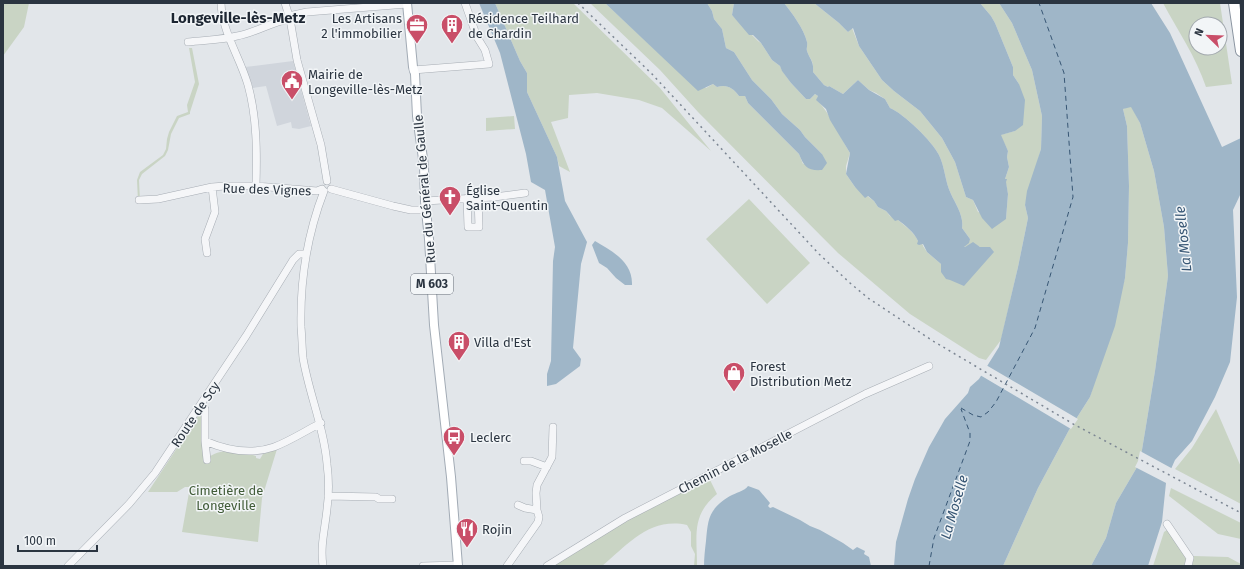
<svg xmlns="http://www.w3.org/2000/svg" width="1244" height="569" font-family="'Fira Sans',sans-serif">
	<rect width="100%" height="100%" fill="#e2e6ea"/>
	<path fill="#d0d5dc" d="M 293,61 L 311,126 L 299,129 L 292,128 L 291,122 L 277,126 L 266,86 L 253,88 L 245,67 Z"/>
	<path fill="#c9d4c4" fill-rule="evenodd" d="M 3,3 L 29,3 L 24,27 L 3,56 Z
		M 495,3 L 573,3 L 660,88 L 711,151 L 662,108 L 639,100 L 597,93 L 569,95 L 568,118 L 551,122 L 570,172 L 559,166 L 557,157 L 527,92 L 527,73 L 520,61 Z
		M 590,3 L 605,3 L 665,59 L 706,88 L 713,84 L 717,87 C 727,84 733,88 739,96 L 745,96 L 748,103 L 799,154 L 803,164 L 822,154 L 805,137 L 800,130 L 782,114 L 771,99 L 752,80 L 734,52 L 726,48 L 722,29 L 714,19 L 712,11 L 707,3 L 734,3 L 732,15 L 758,41 L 761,43 L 772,60 L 780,66 L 783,72 L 791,83 L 806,99 L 810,99 L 815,94 L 818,96 L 817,100 C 831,115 839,135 850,153 L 846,166 L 846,174 L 855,187 L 874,201 L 878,207 L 886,211 L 890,216 L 898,220 L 910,230 L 916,237 L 918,241 L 923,245 L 923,246 L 927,252 L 941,264 L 941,268 L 990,247 L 980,247 L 976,245 L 965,247 L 963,246 L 970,239 L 962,228 C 964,216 956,205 951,194 C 945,182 945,167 939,155 C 933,142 903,113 890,108 L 885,99 L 876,93 L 869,90 L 858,80 L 843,94 L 829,86 L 828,87 L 824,85 L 813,72 C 814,60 810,60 807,51 C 806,48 808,45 807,42 C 804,29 792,13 784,3 L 814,3 L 839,23 L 848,32 L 852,28 L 859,46 L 882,80 L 894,91 L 920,111 L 942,138 L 955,162 L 966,197 L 973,200 L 978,212 L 1006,219 L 1008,194 L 1005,179 L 1009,167 L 1007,157 L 1008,151 L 1000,135 L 1015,131 L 1019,84 L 1013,75 L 1013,67 L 995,23 L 991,16 L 980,3 L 999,3 L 1012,23 L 1032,70 L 1042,116 L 1041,149 L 1025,205 L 1028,218 L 1018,267 L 1001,340 L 986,360 L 979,358 L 910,314 L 838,253 L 698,112 L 660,70 Z
		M 1163,3 L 1220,3 L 1232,84 L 1206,87 C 1196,57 1178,31 1163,3 ZM 1196,24 L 1220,24 L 1220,48 L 1196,48 Z
		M 189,48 L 192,48 L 199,84 L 190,112 L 190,114 L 179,118 L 171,134 L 168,150 L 165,156 L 142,174 L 139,180 L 140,201 L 138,201 L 137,180 L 140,172 L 163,155 L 166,149 L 167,139 L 169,132 L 177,116 L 188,112 L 187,105 L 195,82 Z
		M 1127,107 L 1132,107 L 1140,123 L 1154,171 L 1164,227 L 1168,276 L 1155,371 L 1140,462 L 1116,503 L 1106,538 L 1091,566 L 1003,566 L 1038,488 L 1069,430 L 1090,397 L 1125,278 L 1128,243 L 1129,186 L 1127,126 L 1123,109 Z
		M 514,116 L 515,129 L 486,131 L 486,118 Z
		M 749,199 L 810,263 L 767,304 L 706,239 Z
		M 1216,409 L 1241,467 L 1241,504 L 1175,469 L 1192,448 Z
		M 202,410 L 204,411 L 204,460 C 223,447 234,450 256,456 L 256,458 L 260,459 L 263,454 L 277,449 L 262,498 L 258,542 L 182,532 L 190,487 L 185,487 L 177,492 L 148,492 Z
		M 708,476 L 717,494 C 691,515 697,536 697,566 L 694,566 L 695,554 L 691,546 L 691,532 L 687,525 C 649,517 628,545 602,566 L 547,566 L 625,518 Z
		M 1171,488 L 1241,523 L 1241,539 L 1218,534 L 1169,496 Z
		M 1167,530 L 1188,559 L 1186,566 L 1153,566 L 1164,532 Z
		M 1194,556 L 1228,557 L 1241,564 L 1241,566 L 1192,566 Z"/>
	<path fill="#9fb6c8" d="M 479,3 L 495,3 L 520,61 L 527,73 L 527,92 L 557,157 L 565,201 L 587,242 L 581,264 L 573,348 L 581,359 L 580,366 L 556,384 L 547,386 L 547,374 L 551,361 L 553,261 L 555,247 L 545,190 L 531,182 L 526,154 L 500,53 Z
		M 605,3 L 707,3 L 712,11 L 714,19 L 722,29 L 726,48 L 734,52 L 752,80 L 771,99 L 782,114 L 800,130 L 805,137 L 822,154 L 827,163 L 822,170 C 808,171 804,167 799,154 L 748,103 L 745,96 L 739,96 C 733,88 727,84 717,87 L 713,84 L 698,91 Z
		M 734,3 L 784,3 C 792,13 804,29 807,42 C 808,45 806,48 807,51 C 810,60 814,61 813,72 L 824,85 L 828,87 L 829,86 L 843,94 L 858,80 L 869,90 L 885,99 L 890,108 C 903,113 933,142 939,155 C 945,167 945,182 951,194 C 956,205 964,216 962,228 L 970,239 L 969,243 L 964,247 L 965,247 L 973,242 L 980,247 L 990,247 L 994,252 L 964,286 L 950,280 L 946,279 L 941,272 L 941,264 L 927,252 L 923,244 L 919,245 L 917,244 L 918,241 C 914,232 906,226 898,220 L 895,221 L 886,211 L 878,207 L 874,201 L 868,196 L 865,198 L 855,187 L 846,174 L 850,153 L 830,120 L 826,109 L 816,100 L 818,96 L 815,94 L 810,99 L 806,99 L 791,83 L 782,71 L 780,66 L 772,60 L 761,43 L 753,35 L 749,35 L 732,15 Z
		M 814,3 L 980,3 L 991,16 L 995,23 L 1013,67 L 1013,75 L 1019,84 L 1025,100 L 1023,125 L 1015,131 L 1001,135 L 1008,151 L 1007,157 L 1009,167 L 1005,179 L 1007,179 L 1006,182 L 1008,194 L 1006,219 L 992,229 L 982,218 L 973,200 L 966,197 L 955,162 L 942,138 L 920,111 L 894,91 L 882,80 L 859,46 L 853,28 L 848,32 L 839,23 Z
		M 999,3 L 1151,3 L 1170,33 L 1222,147 L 1241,138 L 1241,193 L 1233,210 L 1237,297 L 1230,362 L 1215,397 L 1192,441 L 1175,460 L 1171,469 L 1166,483 L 1162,522 L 1148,566 L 1091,566 L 1106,538 L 1116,503 L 1140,462 L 1155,371 L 1168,276 L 1164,227 L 1154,171 L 1140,123 L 1131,107 L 1123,109 L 1127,126 L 1129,186 L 1128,243 L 1125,278 L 1115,326 L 1090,397 L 1069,430 L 1038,488 L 1003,566 L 894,566 L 896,542 L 908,499 L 915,479 L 929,447 L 945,419 L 968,393 L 970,387 L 979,379 L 999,347 L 1018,267 L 1028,218 L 1025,205 L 1027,191 L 1041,149 L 1042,116 L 1032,70 L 1012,23 Z
		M 595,241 C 612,251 633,262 632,285 L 625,285 L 616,278 L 607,268 L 599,263 L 592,245 Z
		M 748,486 L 759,490 L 770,503 L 768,506 L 770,508 L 773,507 L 800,520 L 810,526 L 820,530 L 843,543 L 853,550 L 857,547 L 865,551 L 864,554 L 869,557 L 871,566 L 704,566 C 704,558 705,549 706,541 C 708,518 709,509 730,496 C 735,493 745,491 748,486 Z"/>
	<path fill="#e2e6ea" d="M 986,365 L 1078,419 L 1071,429 L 980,375 Z
		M 1140,451 L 1173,469 L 1168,484 L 1135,467 L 1138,461 Z"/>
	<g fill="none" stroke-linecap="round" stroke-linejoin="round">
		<path stroke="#375674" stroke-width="1" stroke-dasharray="5 4" stroke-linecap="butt" d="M 961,408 L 973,415 L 981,417 L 988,412 L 996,402 L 1035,328 L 1073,197 L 1064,73 L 1039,3
			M 929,566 L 934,538 L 970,441 L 970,433 L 961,409"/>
		<g stroke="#a7adb4" stroke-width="8">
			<path id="minor" d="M 221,3 C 222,32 240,57 248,85 C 257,118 257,152 256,186
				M 285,3 L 290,19 L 297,60 L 321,145 L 327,181
				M 289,16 L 307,12 L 407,4
				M 188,42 C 204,40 221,40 237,36 C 255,33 271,22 290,19
				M 413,70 L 489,64 L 485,50 L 477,37 L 465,3
				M 331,189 L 393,206 L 411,210 L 427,210
				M 467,198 L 468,227 L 479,227 L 478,198
				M 139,200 L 158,199 L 212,187 L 225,186 L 256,186 L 317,191 L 322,189
				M 425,201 L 494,197 L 525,193
				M 207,253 L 205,239 L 215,212 L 212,187
				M 202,403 L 205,409 L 205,441 C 226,450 251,455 274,447 C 290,441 305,431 321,423
				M 205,441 L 207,460
				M 524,461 L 531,461 L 547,467
				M 328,496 L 376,497 L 379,499 L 392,499
				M 518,505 L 525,508 L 537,510
				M 1167,524 L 1190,558 L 1188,566
				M 68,566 L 129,504 L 155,473 L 246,336 L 293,260 L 299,254 L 306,254
				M 323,566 C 320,546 325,529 327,509 C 329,494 329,479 327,464 C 324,427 309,394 303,358 C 302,348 302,337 301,327 C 300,281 307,235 324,191
				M 423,566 L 458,565
				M 507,566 L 538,522 L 539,517 L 537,510 L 536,493 L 537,485 L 552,457 L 553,427
				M 547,566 L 625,518 L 865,394 L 929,366"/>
		</g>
		<g stroke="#a2abb5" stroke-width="10">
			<path id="major" d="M 407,3 L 413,67 L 415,74 L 417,116 L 424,166 L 425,201 L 429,239 L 434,325 L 451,477 L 458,566"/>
		</g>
		<g stroke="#8a94a0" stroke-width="12">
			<path id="highway" d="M 1234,3 L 1241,51"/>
		</g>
		<use href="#minor" stroke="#f5f6f8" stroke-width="7"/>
		<use href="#major" stroke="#fff" stroke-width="8"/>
		<use href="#highway" stroke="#fff" stroke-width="10"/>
		<path stroke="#7c8693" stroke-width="1.5" stroke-dasharray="2 4" stroke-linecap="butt" d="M 578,3 L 652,74 L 819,254 L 850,283 L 868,298 L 933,341 L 1075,425 L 1241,513"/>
	</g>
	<defs>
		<g id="office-pin" transform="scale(1.15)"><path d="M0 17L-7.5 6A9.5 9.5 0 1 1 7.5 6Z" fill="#c94e68" stroke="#f2f5f7"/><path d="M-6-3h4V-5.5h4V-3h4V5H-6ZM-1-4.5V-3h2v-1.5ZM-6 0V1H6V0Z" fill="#fff"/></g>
		<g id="building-pin" transform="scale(1.15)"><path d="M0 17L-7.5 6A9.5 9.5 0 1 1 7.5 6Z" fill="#c94e68" stroke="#f2f5f7"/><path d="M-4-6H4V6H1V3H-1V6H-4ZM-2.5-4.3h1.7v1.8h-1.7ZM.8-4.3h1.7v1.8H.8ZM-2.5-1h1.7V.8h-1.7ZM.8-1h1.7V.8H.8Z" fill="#fff"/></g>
		<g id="civic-pin" transform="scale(1.15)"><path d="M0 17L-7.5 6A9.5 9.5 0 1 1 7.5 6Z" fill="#c94e68" stroke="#f2f5f7"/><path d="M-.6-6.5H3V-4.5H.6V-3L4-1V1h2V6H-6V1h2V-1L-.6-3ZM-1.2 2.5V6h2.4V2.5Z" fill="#fff"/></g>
		<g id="church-pin" transform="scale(1.15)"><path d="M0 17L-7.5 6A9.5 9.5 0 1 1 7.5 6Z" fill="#c94e68" stroke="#f2f5f7"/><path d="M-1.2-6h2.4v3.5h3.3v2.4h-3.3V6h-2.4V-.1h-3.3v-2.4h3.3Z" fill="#fff"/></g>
		<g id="shop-pin" transform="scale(1.15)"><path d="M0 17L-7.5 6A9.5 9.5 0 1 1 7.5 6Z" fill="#c94e68" stroke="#f2f5f7"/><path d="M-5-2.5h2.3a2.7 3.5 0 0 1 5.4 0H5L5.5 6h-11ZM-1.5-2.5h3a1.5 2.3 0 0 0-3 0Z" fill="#fff"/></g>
		<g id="bus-pin" transform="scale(1.15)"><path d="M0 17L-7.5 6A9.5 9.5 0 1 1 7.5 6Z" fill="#c94e68" stroke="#f2f5f7"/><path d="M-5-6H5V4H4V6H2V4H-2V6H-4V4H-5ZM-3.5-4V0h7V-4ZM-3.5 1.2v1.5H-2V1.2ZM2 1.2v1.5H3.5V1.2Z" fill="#fff"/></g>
		<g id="restaurant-pin" transform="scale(1.15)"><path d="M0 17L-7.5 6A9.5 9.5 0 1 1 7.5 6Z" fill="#c94e68" stroke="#f2f5f7"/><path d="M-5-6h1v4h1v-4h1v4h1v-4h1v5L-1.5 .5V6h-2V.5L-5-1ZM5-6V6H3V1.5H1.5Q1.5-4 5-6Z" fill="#fff"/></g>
	</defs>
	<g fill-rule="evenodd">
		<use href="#office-pin" x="417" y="25"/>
		<use href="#building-pin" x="452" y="25"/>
		<use href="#civic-pin" x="292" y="81"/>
		<use href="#church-pin" x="450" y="197"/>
		<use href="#building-pin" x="459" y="342"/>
		<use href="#shop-pin" x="734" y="373"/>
		<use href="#bus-pin" x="454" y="437"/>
		<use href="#restaurant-pin" x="467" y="529"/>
	</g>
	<g text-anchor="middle" stroke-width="3" stroke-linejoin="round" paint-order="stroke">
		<rect fill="#f2f5f7" stroke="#676f78" stroke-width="1" x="411" y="274" width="42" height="20" rx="3"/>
		<g font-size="12" font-weight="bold" fill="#2b3541">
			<text x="432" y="288">M 603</text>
		</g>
		<g font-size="13" fill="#2b3541" stroke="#f2f5f7" text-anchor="start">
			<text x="402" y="23" text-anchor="end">Les Artisans<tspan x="402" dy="15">2 l'immobilier</tspan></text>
			<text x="468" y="23">Résidence Teilhard<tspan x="468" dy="15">de Chardin</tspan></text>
			<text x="308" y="79">Mairie de<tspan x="308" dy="15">Longeville-lès-Metz</tspan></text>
			<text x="466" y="195">Église<tspan x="466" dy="15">Saint-Quentin</tspan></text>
			<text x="474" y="347">Villa d'Est</text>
			<text x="750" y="371">Forest<tspan x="750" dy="15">Distribution Metz</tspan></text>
			<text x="470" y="442">Leclerc</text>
			<text x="482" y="534">Rojin</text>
		</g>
		<g font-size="13" fill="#2b3541" stroke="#f2f5f7">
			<text transform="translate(267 189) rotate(2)" y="5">Rue des Vignes</text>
			<text transform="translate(424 189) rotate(-95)" y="5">Rue du Général de Gaulle</text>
			<text transform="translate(195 414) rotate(-56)" y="5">Route de Scy</text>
			<text transform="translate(735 461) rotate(-27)" y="5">Chemin de la Moselle</text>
		</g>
		<g font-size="13" fill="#425d39" stroke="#f2f5f7">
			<text x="226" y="495">Cimetière de<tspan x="226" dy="15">Longeville</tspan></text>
		</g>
		<g font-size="14" font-style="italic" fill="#375674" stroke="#f2f5f7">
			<text transform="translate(1183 239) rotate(-96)" y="5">La Moselle</text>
			<text transform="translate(954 507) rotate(-74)" y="5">La Moselle</text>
		</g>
		<g font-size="15" font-weight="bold" fill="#1d2632" stroke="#f2f5f7">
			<text x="238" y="23">Longeville-lès-Metz</text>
		</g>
	</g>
	<rect width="1244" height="569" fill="none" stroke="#2b3541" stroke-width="8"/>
	<g transform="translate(1208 36) rotate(293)"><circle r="19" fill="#f2f5f7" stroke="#a2a8ae"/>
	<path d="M0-3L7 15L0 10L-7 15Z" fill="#c94e68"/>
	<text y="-6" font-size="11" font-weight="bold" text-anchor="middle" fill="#2b3541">N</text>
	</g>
	<path d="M18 545v6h79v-6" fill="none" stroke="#2b3541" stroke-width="2"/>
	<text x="24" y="545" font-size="12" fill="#2b3541" stroke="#f2f5f7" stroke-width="3" paint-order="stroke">100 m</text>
</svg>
